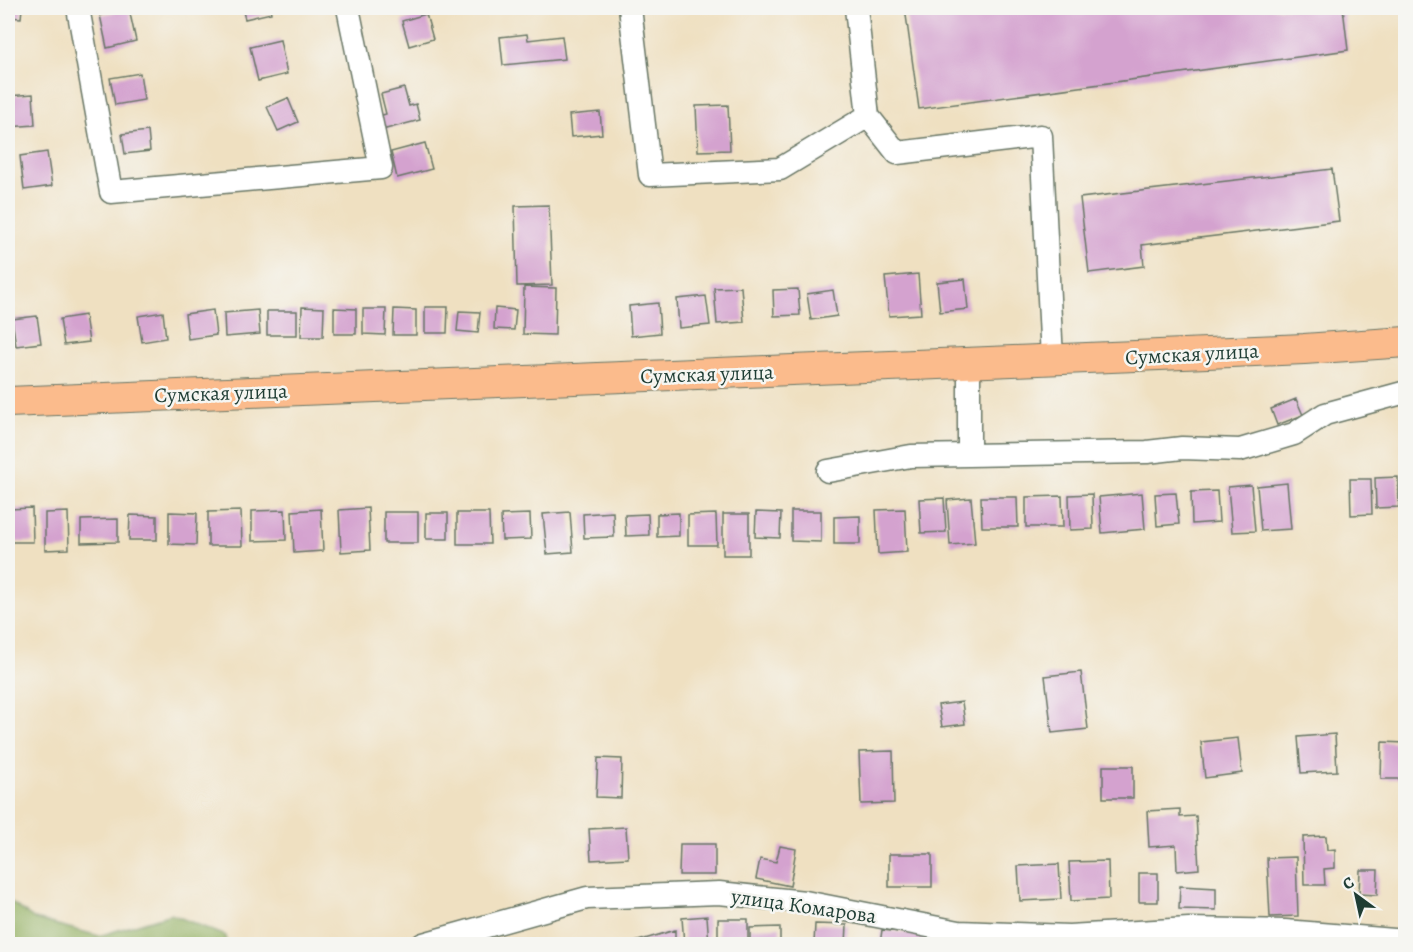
<svg xmlns="http://www.w3.org/2000/svg" width="1413" height="952" font-family="Alegreya,serif">
	<rect width="100%" height="100%" fill="#f6f6f2"/>
	<filter id="ink" filterUnits="userSpaceOnUse"><feTurbulence type="fractalNoise" baseFrequency=".0167" numOctaves="2"/><feDisplacementMap in="SourceGraphic" scale="12" xChannelSelector="R" yChannelSelector="G"/><feConvolveMatrix kernelMatrix="1 2 1 2 8 2 1 2 1" color-interpolation-filters="sRGB"/></filter>
	<filter id="wash" filterUnits="userSpaceOnUse"><feTurbulence type="fractalNoise" baseFrequency=".008" numOctaves="4" result="noise"/><feDisplacementMap in="SourceGraphic" scale="24" xChannelSelector="R" yChannelSelector="G"/><feGaussianBlur stdDeviation="1.35" result="paint"/><feColorMatrix in="noise" values="0 0 0 0 0 0 0 0 0 0 0 0 0 0 0 0 0 1.4 0 .05"/><feComposite in="paint" operator="in"/></filter>
	<g filter="url(#wash)">
		<rect width="100%" height="100%" fill="#efe0c1"/>
		<path fill="#94b163" stroke="#5a774c" stroke-width="1.5" d="M 8,900 L 35,919 L 99,936 L 171,914 L 226,936 L 226,944 L 8,944 Z"/>
		<g id="blocks">
			<path fill="#d4a2cf" d="M 8,8 L 22,8 L 21,18 L 8,17 Z
				M 242,8 L 270,8 L 271,13 L 245,19 Z
				M 905,8 L 1343,8 L 1348,50 L 919,109 Z
				M 129,9 L 136,41 L 107,48 L 100,15 Z
				M 426,14 L 433,39 L 409,46 L 402,21 Z
				M 527,34 L 528,40 L 562,36 L 565,59 L 503,65 L 500,37 Z
				M 280,40 L 287,74 L 258,81 L 250,47 Z
				M 140,73 L 144,100 L 115,105 L 110,78 Z
				M 404,88 L 409,106 L 416,104 L 420,120 L 382,130 L 379,116 L 386,114 L 381,94 Z
				M 33,94 L 35,125 L 8,127 L 8,96 Z
				M 288,98 L 298,122 L 278,131 L 267,107 Z
				M 728,105 L 730,150 L 698,151 L 696,106 Z
				M 600,112 L 602,134 L 571,137 L 569,115 Z
				M 148,131 L 150,151 L 125,154 L 122,134 Z
				M 425,143 L 432,169 L 397,178 L 391,152 Z
				M 47,152 L 52,186 L 24,190 L 20,156 Z
				M 1332,169 L 1339,221 L 1142,245 L 1144,266 L 1089,273 L 1080,198 Z
				M 549,205 L 552,285 L 517,286 L 515,206 Z
				M 918,274 L 921,314 L 889,316 L 885,277 Z
				M 965,279 L 968,309 L 940,312 L 937,282 Z
				M 524,287 L 556,288 L 555,335 L 523,334 Z
				M 741,287 L 744,322 L 717,324 L 714,288 Z
				M 798,289 L 800,315 L 774,316 L 773,290 Z
				M 833,290 L 837,316 L 811,320 L 807,294 Z
				M 706,296 L 710,325 L 679,328 L 677,299 Z
				M 658,303 L 660,333 L 631,336 L 629,306 Z
				M 302,307 L 324,308 L 323,337 L 301,337 Z
				M 425,307 L 448,307 L 447,333 L 425,333 Z
				M 334,308 L 356,309 L 356,334 L 334,334 Z
				M 495,308 L 516,310 L 514,330 L 494,329 Z
				M 363,309 L 386,309 L 385,335 L 363,334 Z
				M 394,309 L 416,310 L 416,335 L 393,335 Z
				M 213,310 L 216,335 L 188,339 L 185,314 Z
				M 258,310 L 260,334 L 225,337 L 224,313 Z
				M 267,311 L 297,311 L 297,335 L 267,335 Z
				M 459,311 L 480,312 L 478,333 L 457,331 Z
				M 163,312 L 166,338 L 142,342 L 138,316 Z
				M 85,315 L 89,342 L 64,345 L 60,319 Z
				M 37,316 L 41,343 L 16,346 L 12,319 Z
				M 1296,399 L 1303,415 L 1277,425 L 1271,409 Z
				M 1398,477 L 1399,507 L 1376,508 L 1375,478 Z
				M 1350,479 L 1371,479 L 1372,514 L 1351,515 Z
				M 1287,483 L 1291,529 L 1261,531 L 1257,486 Z
				M 1251,485 L 1255,531 L 1232,532 L 1228,487 Z
				M 1217,491 L 1219,522 L 1192,524 L 1191,492 Z
				M 1142,493 L 1145,529 L 1102,533 L 1099,497 Z
				M 1176,493 L 1179,524 L 1157,526 L 1155,494 Z
				M 1092,494 L 1093,529 L 1070,530 L 1069,495 Z
				M 1062,496 L 1063,527 L 1026,527 L 1026,497 Z
				M 981,497 L 1017,497 L 1018,527 L 982,527 Z
				M 944,498 L 946,532 L 921,533 L 919,499 Z
				M 971,498 L 975,543 L 950,545 L 947,500 Z
				M 32,508 L 33,542 L 8,542 L 8,509 Z
				M 368,508 L 370,550 L 341,552 L 339,510 Z
				M 321,509 L 323,551 L 294,553 L 292,511 Z
				M 905,509 L 907,552 L 878,554 L 876,510 Z
				M 285,510 L 286,540 L 252,541 L 252,511 Z
				M 241,511 L 242,546 L 208,546 L 208,512 Z
				M 791,511 L 821,511 L 821,542 L 791,541 Z
				M 68,512 L 69,549 L 45,550 L 45,513 Z
				M 169,512 L 197,513 L 196,545 L 169,544 Z
				M 384,512 L 418,512 L 418,543 L 384,543 Z
				M 570,512 L 573,552 L 547,554 L 543,514 Z
				M 613,512 L 614,537 L 584,538 L 583,514 Z
				M 756,512 L 781,513 L 780,538 L 755,537 Z
				M 426,513 L 448,513 L 448,539 L 426,539 Z
				M 457,513 L 489,513 L 490,544 L 457,544 Z
				M 679,513 L 679,536 L 657,537 L 657,514 Z
				M 530,514 L 531,539 L 502,540 L 501,515 Z
				M 648,514 L 649,535 L 626,536 L 625,515 Z
				M 716,514 L 717,545 L 688,545 L 688,515 Z
				M 723,514 L 749,514 L 749,555 L 723,555 Z
				M 130,515 L 157,516 L 157,540 L 129,540 Z
				M 860,516 L 860,544 L 834,544 L 834,517 Z
				M 118,519 L 118,542 L 81,543 L 81,520 Z
				M 1081,672 L 1088,729 L 1052,733 L 1045,676 Z
				M 962,702 L 965,724 L 942,727 L 938,705 Z
				M 1335,734 L 1337,771 L 1301,773 L 1298,737 Z
				M 1238,738 L 1242,773 L 1205,778 L 1201,742 Z
				M 1382,742 L 1406,743 L 1406,779 L 1381,779 Z
				M 893,751 L 894,803 L 861,804 L 859,752 Z
				M 598,758 L 622,759 L 621,798 L 596,797 Z
				M 1103,766 L 1133,766 L 1133,798 L 1103,798 Z
				M 1180,809 L 1180,817 L 1196,816 L 1199,869 L 1177,871 L 1176,845 L 1149,847 L 1147,811 Z
				M 626,827 L 628,858 L 591,860 L 589,829 Z
				M 1326,836 L 1327,850 L 1335,849 L 1335,868 L 1324,869 L 1325,885 L 1304,885 L 1303,837 Z
				M 680,844 L 715,844 L 715,875 L 679,875 Z
				M 780,846 L 796,849 L 790,886 L 756,879 L 760,859 L 776,862 Z
				M 889,854 L 932,854 L 932,887 L 889,887 Z
				M 1296,857 L 1298,916 L 1270,917 L 1267,858 Z
				M 1108,861 L 1109,899 L 1071,901 L 1069,862 Z
				M 1059,864 L 1061,899 L 1020,901 L 1018,866 Z
				M 1360,870 L 1378,870 L 1377,895 L 1359,894 Z
				M 1139,873 L 1158,873 L 1158,902 L 1139,902 Z
				M 1180,886 L 1216,888 L 1216,910 L 1179,909 Z
				M 707,916 L 709,944 L 684,944 L 682,918 Z
				M 718,919 L 748,919 L 748,944 L 718,944 Z
				M 815,924 L 847,925 L 846,944 L 814,944 Z
				M 780,927 L 780,944 L 750,944 L 750,928 Z
				M 675,930 L 675,944 L 628,944 Z
				M 882,930 L 928,935 L 926,944 L 880,944 Z"/>
		</g>
	</g>
	<g filter="url(#ink)">
		<use href="#blocks" fill-opacity="0" stroke="#687665" stroke-width="1.5"/>
		<g fill="none" stroke-linecap="round" stroke-linejoin="round">
			<g stroke="#687665" stroke-width="25">
				<path id="minor" d="M 78,8 L 111,192 L 381,168 L 348,8
					M 630,8 L 650,175 L 780,169 L 868,116 L 897,153 L 1041,136 L 1052,359
					M 856,8 L 868,116
					M 969,363 L 969,455
					M 828,471 L 911,456 L 1147,452 L 1182,448 L 1240,450 L 1294,434 L 1325,414 L 1406,392
					M 423,944 L 587,898 L 719,893 L 805,902 L 959,932 L 1069,936 L 1189,929 L 1285,931 L 1406,941"/>
			</g>
			<g stroke="#687665" stroke-width="32">
				<path id="major" d="M 8,402 L 1087,358 L 1304,349 L 1406,342"/>
			</g>
			<use href="#minor" stroke="#fff" stroke-width="22"/>
			<use href="#major" stroke="#fbbb8c" stroke-width="30"/>
		</g>
	</g>
	<g text-anchor="middle" stroke-width="5" stroke-linejoin="round" paint-order="stroke">
		<g font-size="21" fill="#1f3d34" stroke="#f6f6f2">
			<text transform="translate(1192 354) rotate(-3)" y="7">Сумская улица</text>
			<text transform="translate(707 374) rotate(-2)" y="7">Сумская улица</text>
			<text transform="translate(221 393) rotate(-2)" y="7">Сумская улица</text>
			<text transform="translate(804 906) rotate(8)" y="7">улица Комарова</text>
		</g>
	</g>
	<rect width="1413" height="952" fill="none" stroke="#f6f6f2" stroke-width="30"/>
	<g transform="translate(1356 895) rotate(327)" stroke="#f6f6f2" stroke-width="4.5" paint-order="stroke">
	<path d="M0-4.5L10 22L0 15L-10 22Z" fill="#1f3d34"/>
	<text y="-9" font-size="16" font-weight="bold" text-anchor="middle" fill="#1f3d34">С</text>
	</g>
</svg>
